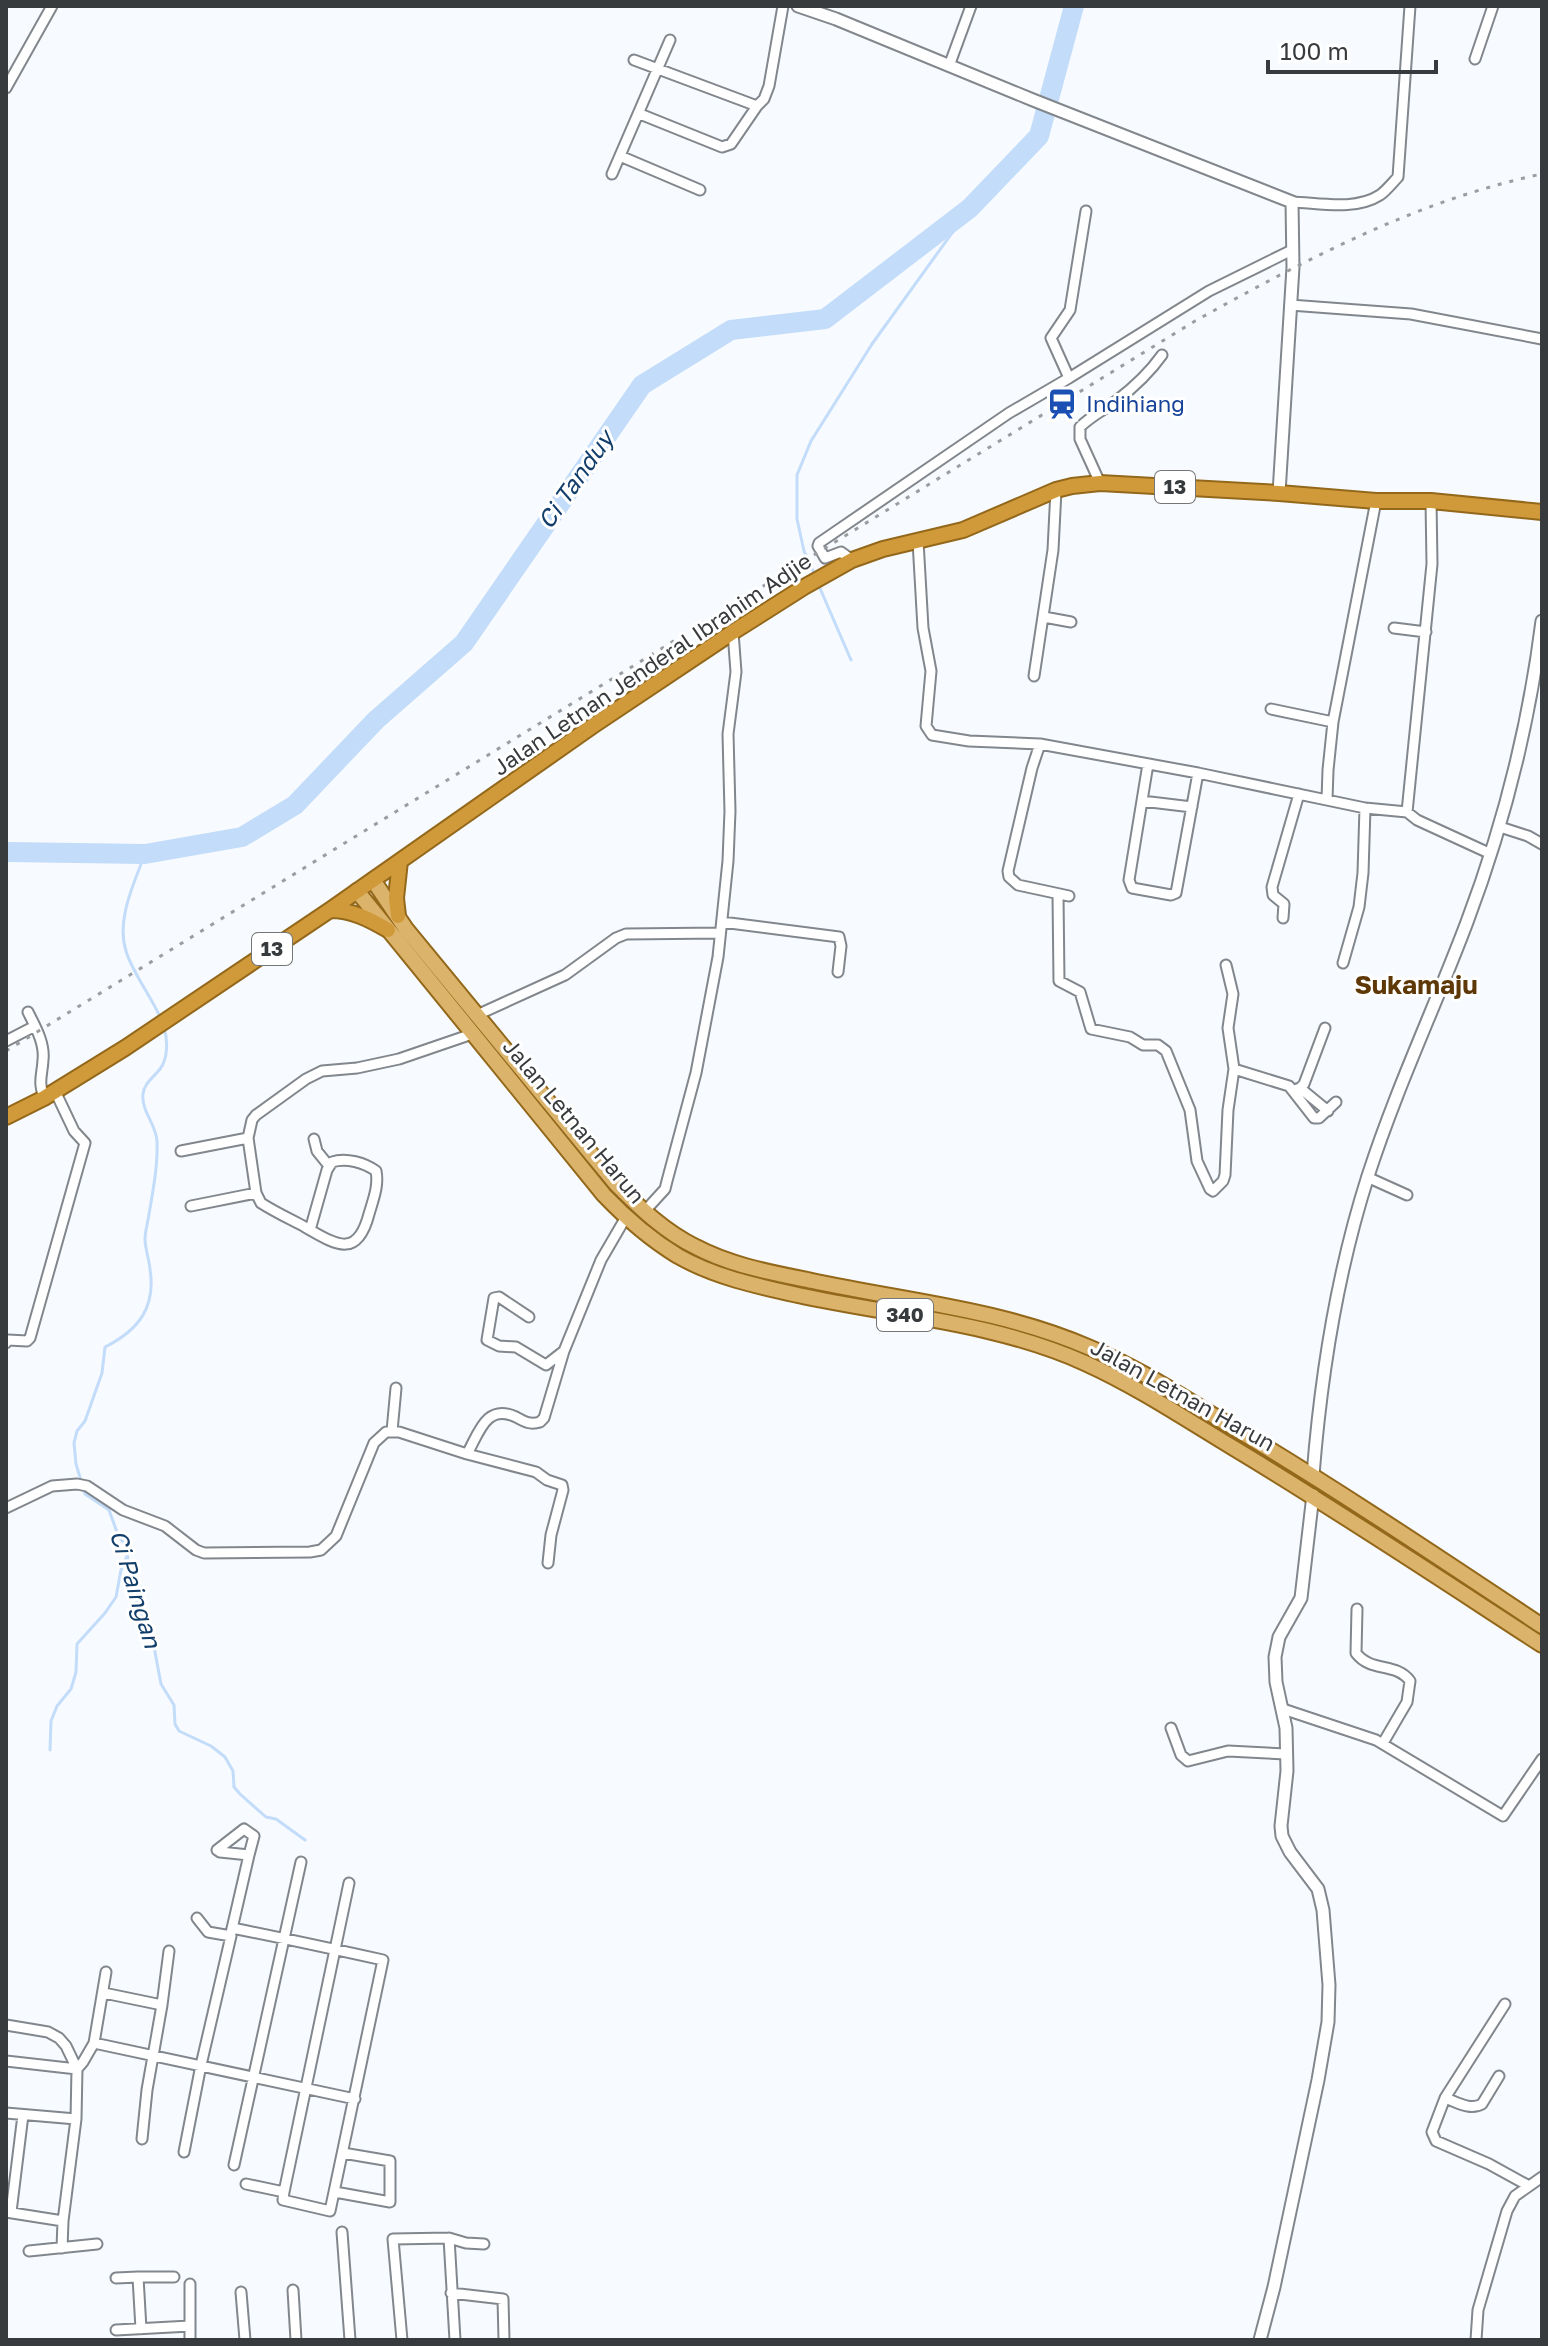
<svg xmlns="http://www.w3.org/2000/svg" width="1548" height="2346" font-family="'Golos Text',sans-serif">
	<rect width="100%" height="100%" fill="#f7fbff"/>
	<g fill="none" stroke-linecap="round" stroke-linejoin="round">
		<path stroke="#c3dcf9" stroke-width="3" d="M 815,575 L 804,551 L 797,519 L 797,475 L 811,441 L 872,344 L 970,208
			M 819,586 L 851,660
			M 145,854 C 134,883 116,920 126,951 C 132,972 151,996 160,1017
			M 164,1028 C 168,1040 168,1059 160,1069 C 154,1077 144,1083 143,1094 C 141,1111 156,1124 157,1141 C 158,1165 153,1191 149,1214 C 148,1222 145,1231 145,1239 C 145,1248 149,1259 150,1269 C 156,1307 139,1330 105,1347 L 102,1373 L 85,1421 L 77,1431 L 74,1443 L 76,1464 L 85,1494 L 109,1510 L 118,1535 L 126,1546 L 131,1581 L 138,1608 L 151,1631 L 161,1684 L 174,1705 L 175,1724 L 179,1731 L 211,1746 L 225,1757 L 233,1771 L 234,1787 L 240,1794 L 266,1817 L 276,1819 L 305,1840
			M 50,1750 L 51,1721 L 57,1706 L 71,1689 L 76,1672 L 77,1644 L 105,1613 L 116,1597 L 121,1570 L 127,1556"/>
		<path stroke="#c3dcf9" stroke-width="20" d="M 6,852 L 145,854 L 242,837 L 295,805 L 376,720 L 464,643 L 642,385 L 731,330 L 825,319 L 970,208 L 1039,136 L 1074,6"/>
		<g stroke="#81878c" stroke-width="13">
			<path id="minor" d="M 1475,59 L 1493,6
				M 634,60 L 757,106
				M 949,66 L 971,6
				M 6,88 L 52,6
				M 640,114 L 722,147 L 731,144 L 757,106 L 764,99 L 769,86 L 783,6
				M 620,156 L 700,190
				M 612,174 L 670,40
				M 1292,202 C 1320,203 1355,211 1380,195 C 1387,190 1393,182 1398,177 L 1410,6
				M 1086,211 L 1070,310 L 1051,338 L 1069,378 L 1209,291 L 1292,250
				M 1290,305 L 1411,314 L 1542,339
				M 1100,483 L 1080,439 L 1080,427 C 1091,416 1104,410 1116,401 C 1133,388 1150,372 1162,355
				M 918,541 L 923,628 L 931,671 L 926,726 L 932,735 L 969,741 L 1040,744 L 1198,773 L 1365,808 L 1407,812 L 1417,820 L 1491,854
				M 852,560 L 841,552 L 825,558 L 818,546 L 819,543 L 1009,413 L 1069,378
				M 1044,617 L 1071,622
				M 1394,628 L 1426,632
				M 1034,676 L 1053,550 L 1056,490
				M 1271,709 L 1333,722
				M 1040,744 L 1032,768 L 1008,871 L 1009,877 L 1018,885 L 1069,896
				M 1148,764 L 1129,880 L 1132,888 L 1171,895 L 1176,893 L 1198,773
				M 1327,800 L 1328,770 L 1333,722 L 1376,501
				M 1142,801 L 1192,807
				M 1407,812 L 1432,564 L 1431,501
				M 1500,827 L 1528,836 L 1542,844
				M 1058,895 L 1059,981 L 1080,992 L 1091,1029 L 1130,1037 L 1143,1045 L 1158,1045 L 1166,1051 L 1190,1110 L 1197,1161 L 1210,1189 L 1213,1191 L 1223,1181 L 1225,1175 L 1228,1110 L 1234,1069 L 1228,1028 L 1233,994 L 1226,965
				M 1283,918 L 1284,904 L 1273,895 L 1272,887 L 1299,794
				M 722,922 L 839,937 L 841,946 L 838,972
				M 1343,963 L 1359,907 L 1363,873 L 1365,808
				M 28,1012 C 35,1026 45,1043 43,1060 C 42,1077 38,1080 44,1098
				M 477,1015 L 565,975 L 616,938 L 626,934 L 720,933
				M 6,1041 L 35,1026
				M 1234,1069 L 1289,1086 L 1314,1118 L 1319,1118 L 1336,1102
				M 1300,1088 L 1328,1111
				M 1294,1090 L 1300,1088 L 1304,1084 L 1325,1028
				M 314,1139 L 317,1151 L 329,1166
				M 181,1151 L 248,1138
				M 1367,1177 L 1407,1195
				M 191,1206 L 256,1193
				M 644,1212 L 665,1189 L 667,1181 L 696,1073 L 718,957 L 728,861 L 730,811 L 728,734 L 736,672 L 733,632
				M 310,1230 L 327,1170 L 332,1162 C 346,1157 365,1163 376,1171 C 379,1186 373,1200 369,1214 C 357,1260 335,1244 305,1227 C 290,1219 275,1212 261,1203 L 256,1193 L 248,1138 L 252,1120 L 256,1115 L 306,1079 L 322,1071 L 357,1068 L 399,1059 L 472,1034
				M 529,1317 L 499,1297 L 494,1298 L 487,1340 L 499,1346 L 516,1347 L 546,1365 L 564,1351
				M 6,1343 L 8,1340 L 27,1341 L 30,1338 L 85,1143 L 74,1131 L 55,1091
				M 392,1431 L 396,1388
				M 467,1454 L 536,1472 L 547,1480 L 562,1485 L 563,1490 L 551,1535 L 548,1563
				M 6,1508 L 52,1486 L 77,1484 L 87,1486 L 123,1510 L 165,1526 L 196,1550 L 204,1553 L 310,1552 L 321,1550 L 336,1536 L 374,1443 L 386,1432 L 399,1432 L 467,1454 C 479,1433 486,1403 516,1417 C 525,1422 530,1425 540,1422 L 544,1418 L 564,1351 L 601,1260 L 626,1217
				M 1357,1609 L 1356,1653 C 1371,1673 1396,1662 1410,1681 L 1407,1702 L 1383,1743
				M 1283,1709 L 1376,1740 L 1503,1816 L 1542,1759
				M 1171,1728 L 1181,1755 L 1188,1761 L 1228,1751 L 1286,1754
				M 232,1928 C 283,1938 333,1949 383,1960 L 330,2211 L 283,2200 L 284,2192 C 306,2089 328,1986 349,1883
				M 231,1933 L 249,1855 L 220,1852 L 217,1850 L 244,1829 L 254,1836 L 249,1855
				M 104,1993 L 162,2005 L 169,1951
				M 1505,2004 L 1445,2098 L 1432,2132 L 1436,2141 L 1489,2164 L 1529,2186
				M 6,2025 L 48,2032 L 59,2038 L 66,2046 L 77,2069 L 76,2119 L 63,2221 L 6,2212
				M 94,2043 L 106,1972
				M 6,2061 L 77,2069 L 83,2062 L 94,2043 L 355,2099
				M 1445,2098 C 1457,2102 1470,2111 1482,2104 L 1499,2076
				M 6,2113 L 76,2119
				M 142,2139 L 147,2090 L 162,2005
				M 184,2152 L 201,2065 L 231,1936 L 208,1932 L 197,1918
				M 234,2165 L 301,1862
				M 246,2184 L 284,2192
				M 335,2192 L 390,2202 L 390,2161 L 343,2153
				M 11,2212 L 23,2115
				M 342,2232 L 350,2340
				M 449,2238 L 455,2340
				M 62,2248 L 63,2221
				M 29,2251 L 97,2244
				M 138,2277 L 174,2277
				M 116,2278 L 138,2277 L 141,2329
				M 293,2290 L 296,2340
				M 241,2292 L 245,2340
				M 451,2293 L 503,2299 L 504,2340
				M 116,2330 L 190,2326
				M 190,2340 L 190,2284
				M 402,2340 L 393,2239 L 449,2238 L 466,2243 L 484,2244
				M 1476,2340 L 1478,2310 L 1507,2211 L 1515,2196 L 1542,2177"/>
		</g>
		<g stroke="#81878c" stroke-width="15">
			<path id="tertiary" d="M 798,6 L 836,19 L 1033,100 L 1292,202 L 1293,267 L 1279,493
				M 1313,1475 C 1321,1374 1337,1273 1368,1176 C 1396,1089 1435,1007 1467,922 C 1504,824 1529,725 1542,621
				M 1260,2340 L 1274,2287 L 1318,2080 L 1328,2022 L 1329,1985 L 1323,1910 L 1318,1889 L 1290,1852 L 1282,1836 L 1281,1826 L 1287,1771 L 1286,1728 L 1276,1682 L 1275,1657 L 1279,1637 L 1301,1598 L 1313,1495"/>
		</g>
		<g stroke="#93681b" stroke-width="18">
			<path id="primary" d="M 373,880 L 406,929 L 616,1184 C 640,1208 665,1232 696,1247 C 732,1266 773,1273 812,1281 C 905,1301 1000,1309 1088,1347 C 1137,1367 1181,1396 1226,1423 C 1334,1487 1438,1557 1542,1626
				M 357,891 L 604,1195 C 626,1218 650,1239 678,1256 C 715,1277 757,1286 798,1295 C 894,1316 994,1322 1085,1363 C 1136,1386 1184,1418 1232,1447 C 1337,1510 1439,1578 1542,1645"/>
		</g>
		<g stroke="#93681b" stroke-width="18">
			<path id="trunk" d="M 330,910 C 352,910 369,919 388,930
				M 398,916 L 396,898 L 400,861
				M 6,1117 L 44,1098 L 125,1048 L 330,910 L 594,725 L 733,632 L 804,587 L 852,560 L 883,549 L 963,530 L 1056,490 L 1072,486 L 1100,483 L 1279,493 L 1376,501 L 1431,501 L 1542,512"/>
		</g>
		<use href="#minor" stroke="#fff" stroke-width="9"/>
		<use href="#tertiary" stroke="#fff" stroke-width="11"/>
		<use href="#primary" stroke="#dcb36b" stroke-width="14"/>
		<use href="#trunk" stroke="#d09a3a" stroke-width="14"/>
		<path stroke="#9b9ea1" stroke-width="3" stroke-dasharray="4 8" stroke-linecap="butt" d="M 6,1051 L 1195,321 C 1305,260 1418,200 1542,174"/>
	</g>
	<defs>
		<g id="station-bare" transform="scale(2.4)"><path d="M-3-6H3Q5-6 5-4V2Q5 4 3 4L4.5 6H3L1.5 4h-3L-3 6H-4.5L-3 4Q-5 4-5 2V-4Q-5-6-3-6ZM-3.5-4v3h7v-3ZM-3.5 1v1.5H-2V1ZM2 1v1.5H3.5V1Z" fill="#1a4fb4" stroke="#fff" stroke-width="2.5" paint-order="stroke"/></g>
	</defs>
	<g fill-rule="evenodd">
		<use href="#station-bare" x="1062" y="404"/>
	</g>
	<g text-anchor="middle" stroke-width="6" stroke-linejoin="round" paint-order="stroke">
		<g fill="#fff" stroke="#747677" stroke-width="2">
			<rect x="1155" y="471" width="40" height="32" rx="6"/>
			<rect x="252" y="933" width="40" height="32" rx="6"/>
			<rect x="877" y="1299" width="56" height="32" rx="6"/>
		</g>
		<g font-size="20" font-weight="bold" fill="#383b3d">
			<text x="1175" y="494">13</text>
			<text x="272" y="956">13</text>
			<text x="905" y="1322">340</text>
		</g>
		<g font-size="22" fill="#164399" stroke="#fff" text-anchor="start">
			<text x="1086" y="412">Indihiang</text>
		</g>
		<g font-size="22" fill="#383b3d" stroke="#fff">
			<text transform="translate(652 664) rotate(-34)" y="8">Jalan Letnan Jenderal Ibrahim Adjie</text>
			<text transform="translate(574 1121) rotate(50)" y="8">Jalan Letnan Harun</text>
			<text transform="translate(1183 1395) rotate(29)" y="8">Jalan Letnan Harun</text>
		</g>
		<g font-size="24" font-style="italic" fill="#123e6b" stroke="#fff">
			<text transform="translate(576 480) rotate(-55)" y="8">Ci Tanduy</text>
			<text transform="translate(135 1589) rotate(73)" y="8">Ci Paingan</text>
		</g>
		<g font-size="26" font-weight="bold" fill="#5f3807" stroke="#fff">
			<text x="1416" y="994">Sukamaju</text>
		</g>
	</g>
	<rect width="1548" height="2346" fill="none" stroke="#383b3d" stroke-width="16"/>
	<path d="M1268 60v12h168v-12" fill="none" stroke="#383b3d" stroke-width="4"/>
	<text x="1280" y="60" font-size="24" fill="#383b3d" stroke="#ffffff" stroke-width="6" paint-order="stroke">100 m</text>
</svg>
